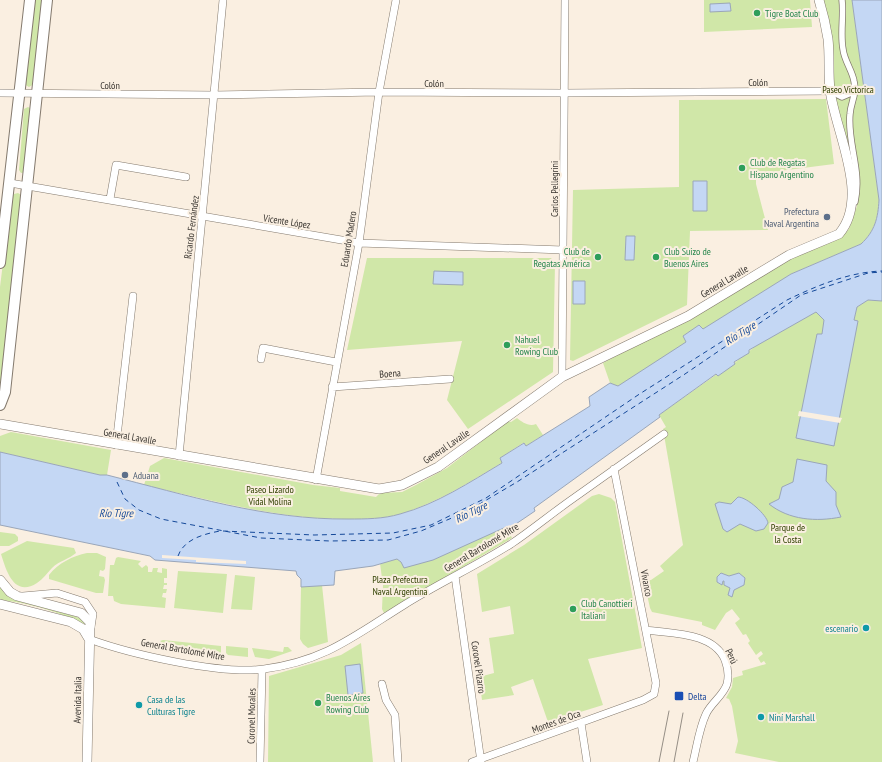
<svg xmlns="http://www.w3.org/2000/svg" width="882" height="762" font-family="'PT Sans Narrow',sans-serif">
	<rect width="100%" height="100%" fill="#faefe1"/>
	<path fill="#d0e7a8" d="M 34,0 L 44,0 L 34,84 L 29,87 L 24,84 Z
		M 704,0 L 810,0 L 812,27 L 704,32 Z
		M 823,0 L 852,0 L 879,200 C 878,218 875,231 861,244 L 791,274 L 703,330 L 699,325 L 683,336 L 687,342 L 617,387 L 610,383 L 603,363 L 791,259 L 841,237 L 849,229 L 857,206 L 833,91 Z
		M 826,99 L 834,164 L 756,174 L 756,184 L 768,230 L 690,231 L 687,305 L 573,361 L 570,360 L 573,190 L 679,187 L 679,100 Z
		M 28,107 L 32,109 L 28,172 L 21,173 L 19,170 L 24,109 Z
		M 18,193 L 21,195 L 0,388 L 0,287 L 11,198 L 14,194 Z
		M 367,258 L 551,258 L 555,263 L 553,372 L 468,429 L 447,400 L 462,341 L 347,350 Z
		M 868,300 L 882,301 L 882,762 L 779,762 L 735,753 L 738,741 L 732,706 L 729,699 L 726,698 L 732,687 L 733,678 L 743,675 L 742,671 L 766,664 L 764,661 L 761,663 L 758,658 L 763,654 L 761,651 L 756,655 L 748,643 L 750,641 L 746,634 L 743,635 L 735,623 L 740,619 L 732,609 L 726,613 L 715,630 L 702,625 L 702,622 L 652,612 L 650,608 L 644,581 L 651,580 L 664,571 L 660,566 L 683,545 L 663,429 L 666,427 L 659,415 L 717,374 L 718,376 L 762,341 L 816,312 L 825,320 L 822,334 L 818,334 L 796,438 L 858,321 L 854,320 L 857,307 Z
		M 517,418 C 522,422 529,427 536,424 L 543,435 L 526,446 L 523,443 L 500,458 L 503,462 C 470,482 437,503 400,514 C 383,519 366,519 349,519 C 279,520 212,500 144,485 L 150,466 L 164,458 L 313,485 L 340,488 L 340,491 L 376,497 L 380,493 L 402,492 L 416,485 L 447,468 L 508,421 L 511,422 Z
		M 11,432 L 111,450 L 107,475 L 100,475 L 0,452 L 0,436 Z
		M 599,494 L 611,498 L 615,502 L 642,648 L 588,659 L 603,705 L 548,722 L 533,679 L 511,687 L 514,695 L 482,700 L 479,677 L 494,673 L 489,638 L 514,634 L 510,606 L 482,612 L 477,574 L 524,545 L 592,496 Z
		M 506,526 L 512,538 L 384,613 L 382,609 L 383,586 L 380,563 L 397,559 L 401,562 L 433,560 Z
		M 0,532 L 15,534 L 18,537 L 18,541 L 9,546 L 0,546 Z
		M 27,541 L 74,548 L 76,553 C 69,559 59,561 52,568 C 47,573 43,579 37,583 C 14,598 6,570 1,554 Z
		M 87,553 L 97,553 L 106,557 L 105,569 L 103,571 L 100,570 L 99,576 L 104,577 L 105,580 L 103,593 L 96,593 L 49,579 L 49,575 C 58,563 73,556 87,553 Z
		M 118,557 L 141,561 L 138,564 L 142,568 L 146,565 L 148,567 L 148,572 L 152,572 L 153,568 L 158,568 L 157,572 L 162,573 L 162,568 L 167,569 L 167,578 L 164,578 L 164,583 L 167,583 L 167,585 L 164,585 L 163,589 L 167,589 L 166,593 L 163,593 L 162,597 L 166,598 L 165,608 L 121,604 L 114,601 L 113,596 L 108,596 L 110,565 L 114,565 L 116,558 Z
		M 178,571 L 227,574 L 223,613 L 174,608 Z
		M 235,575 L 255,577 L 252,610 L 231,609 Z
		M 322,585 L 328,642 L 308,648 L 303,644 L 300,639 L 301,587 Z
		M 0,586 L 17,600 L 74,616 L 82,619 L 86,625 C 62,613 27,602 0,600 Z
		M 163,640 L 221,646 L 221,652 L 219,655 L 163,644 L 160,641 Z
		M 361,643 L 373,762 L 268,762 L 269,676 L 341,655 Z
		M 226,646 L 248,648 L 248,657 L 228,655 L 226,653 Z
		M 284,647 L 288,647 L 292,651 L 269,659 L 255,657 L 252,648 L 283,652 Z"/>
	<path fill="#c4d7f4" stroke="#9aa6b9" d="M 852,0 L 882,0 L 882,301 L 868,300 L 857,307 L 854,320 L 858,321 L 834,446 L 796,438 L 817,334 L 822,334 L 824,320 L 816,312 L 749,350 L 749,353 L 734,362 L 735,364 L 718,376 L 716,374 L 659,415 L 660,417 L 534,508 L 535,511 L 507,530 L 506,527 L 433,560 L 404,568 L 401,562 L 397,559 L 373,566 L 335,571 L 334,585 L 301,587 L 301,579 L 297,575 L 296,571 L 155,560 L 150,556 L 0,525 L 0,452 L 100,475 L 107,475 C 186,495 267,520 348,519 C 366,519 383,519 400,514 C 437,504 470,482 502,463 L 500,458 L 524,443 L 526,446 L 590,406 L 589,397 L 610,383 L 618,386 L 686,342 L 683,336 L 699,325 L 703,329 L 791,274 L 861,244 C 875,231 878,218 879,200 Z
		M 730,3 L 731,11 L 710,12 L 710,4 Z
		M 693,181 L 707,181 L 707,211 L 693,211 Z
		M 626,236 L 635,236 L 634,260 L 625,260 Z
		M 434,271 L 463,272 L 463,285 L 433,284 Z
		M 573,281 L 585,281 L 585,304 L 573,304 Z
		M 797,459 L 827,465 L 826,481 L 836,492 L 836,505 L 841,517 C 816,522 789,520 769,504 L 779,499 L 782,487 L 793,482 Z
		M 738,497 C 747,497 767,515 768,523 L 764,529 L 756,531 L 740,524 L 727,532 L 723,529 L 715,504 L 719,502 L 731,504 Z
		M 721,573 L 729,576 L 739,573 L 745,578 L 744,585 L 734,590 L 732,597 L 728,595 L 730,588 L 724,585 L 724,581 L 723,581 L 722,585 L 717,582 L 717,577 Z
		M 360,664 L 363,693 L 348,695 L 345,666 Z"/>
	<path fill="#faefe1" d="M 799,411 L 842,418 L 840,423 L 798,416 Z
		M 162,555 L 246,561 L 246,564 L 196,562 L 196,560 L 162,558 Z"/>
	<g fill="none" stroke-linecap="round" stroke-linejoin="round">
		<path stroke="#144899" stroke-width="1" stroke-dasharray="5 4" stroke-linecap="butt" d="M 117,482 L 125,499 L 139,510 L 161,519 L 261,538 L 330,541 L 388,540 L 421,531 L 466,512 L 517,482 L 685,374 L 801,295 L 868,273 L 882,272
			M 223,531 L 314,535 L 393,533 L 431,525 L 486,498 L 638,395 L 787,300 C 816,286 849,272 882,271
			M 178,556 C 184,539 204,534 220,531"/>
		<g stroke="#847a6e" stroke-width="7">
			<path id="pedestrian" d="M 842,0 C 844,16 840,33 843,49 C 844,60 852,70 854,81 C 857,95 851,101 850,114 C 847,143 862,170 855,202
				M 830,91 L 842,97 L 849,94 L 855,88"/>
		</g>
		<g stroke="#847a6e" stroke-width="8">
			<path id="minor" d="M 0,93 L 214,95 L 379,92 L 564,93 L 830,91
				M 10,183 L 359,243 L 563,250
				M 110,199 L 116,165 L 186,177
				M 261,359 L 263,348 L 336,362
				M 562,377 L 565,0
				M 332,387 L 450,379
				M 116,445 L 133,296
				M 179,456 L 223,0
				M 316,480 L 359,243 L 379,92 L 396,0
				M 455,576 L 481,762
				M 23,596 L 57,593 L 85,602 L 93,614 L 91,627
				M 646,630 C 672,634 713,632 725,660 C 728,668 729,676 727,684 C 723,696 711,703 706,714 C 699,729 697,746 693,762
				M 89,639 C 130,654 221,675 264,669 C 325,661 354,636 404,605 C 439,583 476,566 511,544 C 532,530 551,514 571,500 C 602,478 633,456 664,434
				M 382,684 L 386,700 L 395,715 L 398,762
				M 581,723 L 587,762
				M 260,762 L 262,670
				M 472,762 L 643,700 L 654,694 L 656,683 L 614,469"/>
		</g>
		<g stroke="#847a6e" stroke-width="10">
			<path id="tertiary" d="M 0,424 L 379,489 L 402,485 L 438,467 L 562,377 L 688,316 L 789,255 L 839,234 C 871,197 835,131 830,90 C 828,73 830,56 828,39 C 826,26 823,13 819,0
				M 0,580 L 10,592 L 17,596 L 81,613 L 90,622 L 87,762
				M 0,604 L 71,622 L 83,629 L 89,639"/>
		</g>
		<g stroke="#847a6e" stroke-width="12">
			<path id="secondary" d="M 0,263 L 30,0
				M 0,405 L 5,392 L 47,0"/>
		</g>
		<use href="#pedestrian" stroke="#fff" stroke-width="5.5"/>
		<use href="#minor" stroke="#fff" stroke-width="7"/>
		<use href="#tertiary" stroke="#fff" stroke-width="9"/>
		<use href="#secondary" stroke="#fff" stroke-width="10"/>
		<path stroke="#958e85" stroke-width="1" d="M 659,762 L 669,711
			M 674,762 L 683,713"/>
	</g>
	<g fill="#2e9e5b" stroke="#faefe1" stroke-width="1.5">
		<circle cx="757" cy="13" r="4"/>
		<circle cx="742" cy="168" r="4"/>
		<circle cx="598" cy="257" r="4"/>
		<circle cx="656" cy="257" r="4"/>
		<circle cx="507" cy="345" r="4"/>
		<circle cx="573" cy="609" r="4"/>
		<circle cx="318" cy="703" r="4"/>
	</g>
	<g fill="#5c6f8a" stroke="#faefe1" stroke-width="1.5">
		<circle cx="827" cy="217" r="4"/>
		<circle cx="125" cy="475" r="4"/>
	</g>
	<g fill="#0f9aa8" stroke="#faefe1" stroke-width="1.5">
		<circle cx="866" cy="628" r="4"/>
		<circle cx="139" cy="705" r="4"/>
		<circle cx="761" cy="717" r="4"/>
	</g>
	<rect fill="#1a4fb4" stroke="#faefe1" stroke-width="1.5" x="674" y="691" width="10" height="10" rx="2"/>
	<g text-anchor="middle" stroke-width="4" stroke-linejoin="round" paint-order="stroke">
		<g font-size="10" fill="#27864d" stroke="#faefe1" text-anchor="start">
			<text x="765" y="17">Tigre Boat Club</text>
			<text x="750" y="166">Club de Regatas<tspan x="750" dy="12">Hispano Argentino</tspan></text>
			<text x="590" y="255" text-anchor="end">Club de<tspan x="590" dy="12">Regatas América</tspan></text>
			<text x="664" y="255">Club Suizo de<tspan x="664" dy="12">Buenos Aires</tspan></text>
			<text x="515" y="343">Nahuel<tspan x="515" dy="12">Rowing Club</tspan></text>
			<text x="581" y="607">Club Canottieri<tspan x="581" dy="12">Italiani</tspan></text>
			<text x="326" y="701">Buenos Aires<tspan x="326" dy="12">Rowing Club</tspan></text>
		</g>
		<g font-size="10" fill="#38342f" stroke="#faefe1">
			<text x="758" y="86">Colón</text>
			<text x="434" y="87">Colón</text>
			<text x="110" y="89">Colón</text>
			<text transform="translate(554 189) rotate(-90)" y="4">Carlos Pellegrini</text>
			<text transform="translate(287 221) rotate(9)" y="4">Vicente López</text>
			<text transform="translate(191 227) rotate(-83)" y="4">Ricardo Fernández</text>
			<text transform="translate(348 239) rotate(-81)" y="4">Eduardo Madero</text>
			<text transform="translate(724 281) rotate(-31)" y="4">General Lavalle</text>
			<text transform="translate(390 373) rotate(-4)" y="4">Boena</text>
			<text transform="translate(130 436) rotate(10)" y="4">General Lavalle</text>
			<text transform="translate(446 446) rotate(-34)" y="4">General Lavalle</text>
			<text transform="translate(481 547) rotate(-31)" y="4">General Bartolomé Mitre</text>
			<text transform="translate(647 583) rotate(79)" y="4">Vivanco</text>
			<text transform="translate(183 649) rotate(10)" y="4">General Bartolomé Mitre</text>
			<text transform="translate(732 656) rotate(65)" y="4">Perú</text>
			<text transform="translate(479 667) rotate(82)" y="4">Coronel Pizarro</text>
			<text transform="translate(77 700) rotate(-89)" y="4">Avenida Italia</text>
			<text transform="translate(251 716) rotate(-89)" y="4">Coronel Morales</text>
			<text transform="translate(556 721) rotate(-20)" y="4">Montes de Oca</text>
		</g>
		<g font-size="10" fill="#304000" stroke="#faefe1">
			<text x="848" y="93">Paseo Victorica</text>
			<text x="270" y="493">Paseo Lizardo<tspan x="270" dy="12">Vidal Molina</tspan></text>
			<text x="788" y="531">Parque de<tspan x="788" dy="12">la Costa</tspan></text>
			<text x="400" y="583">Plaza Prefectura<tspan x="400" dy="12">Naval Argentina</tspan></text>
		</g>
		<g font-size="10" fill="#4e5e75" stroke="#faefe1" text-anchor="end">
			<text x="819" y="215">Prefectura<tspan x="819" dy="12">Naval Argentina</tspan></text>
			<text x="133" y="479" text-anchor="start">Aduana</text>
		</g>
		<g font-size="10" fill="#0d838f" stroke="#faefe1" text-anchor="start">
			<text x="858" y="632" text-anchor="end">escenario</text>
			<text x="147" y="703">Casa de las<tspan x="147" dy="12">Culturas Tigre</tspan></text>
			<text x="769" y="721">Niní Marshall</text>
		</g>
		<g font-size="10" fill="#164399" stroke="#faefe1" text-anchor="start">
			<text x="688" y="700">Delta</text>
		</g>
		<g font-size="11" font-style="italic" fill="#144899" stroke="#faefe1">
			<text transform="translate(740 333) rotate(-32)" y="4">Río Tigre</text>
			<text transform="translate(471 512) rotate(-26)" y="4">Río Tigre</text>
			<text x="116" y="517">Río Tigre</text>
		</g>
	</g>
</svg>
